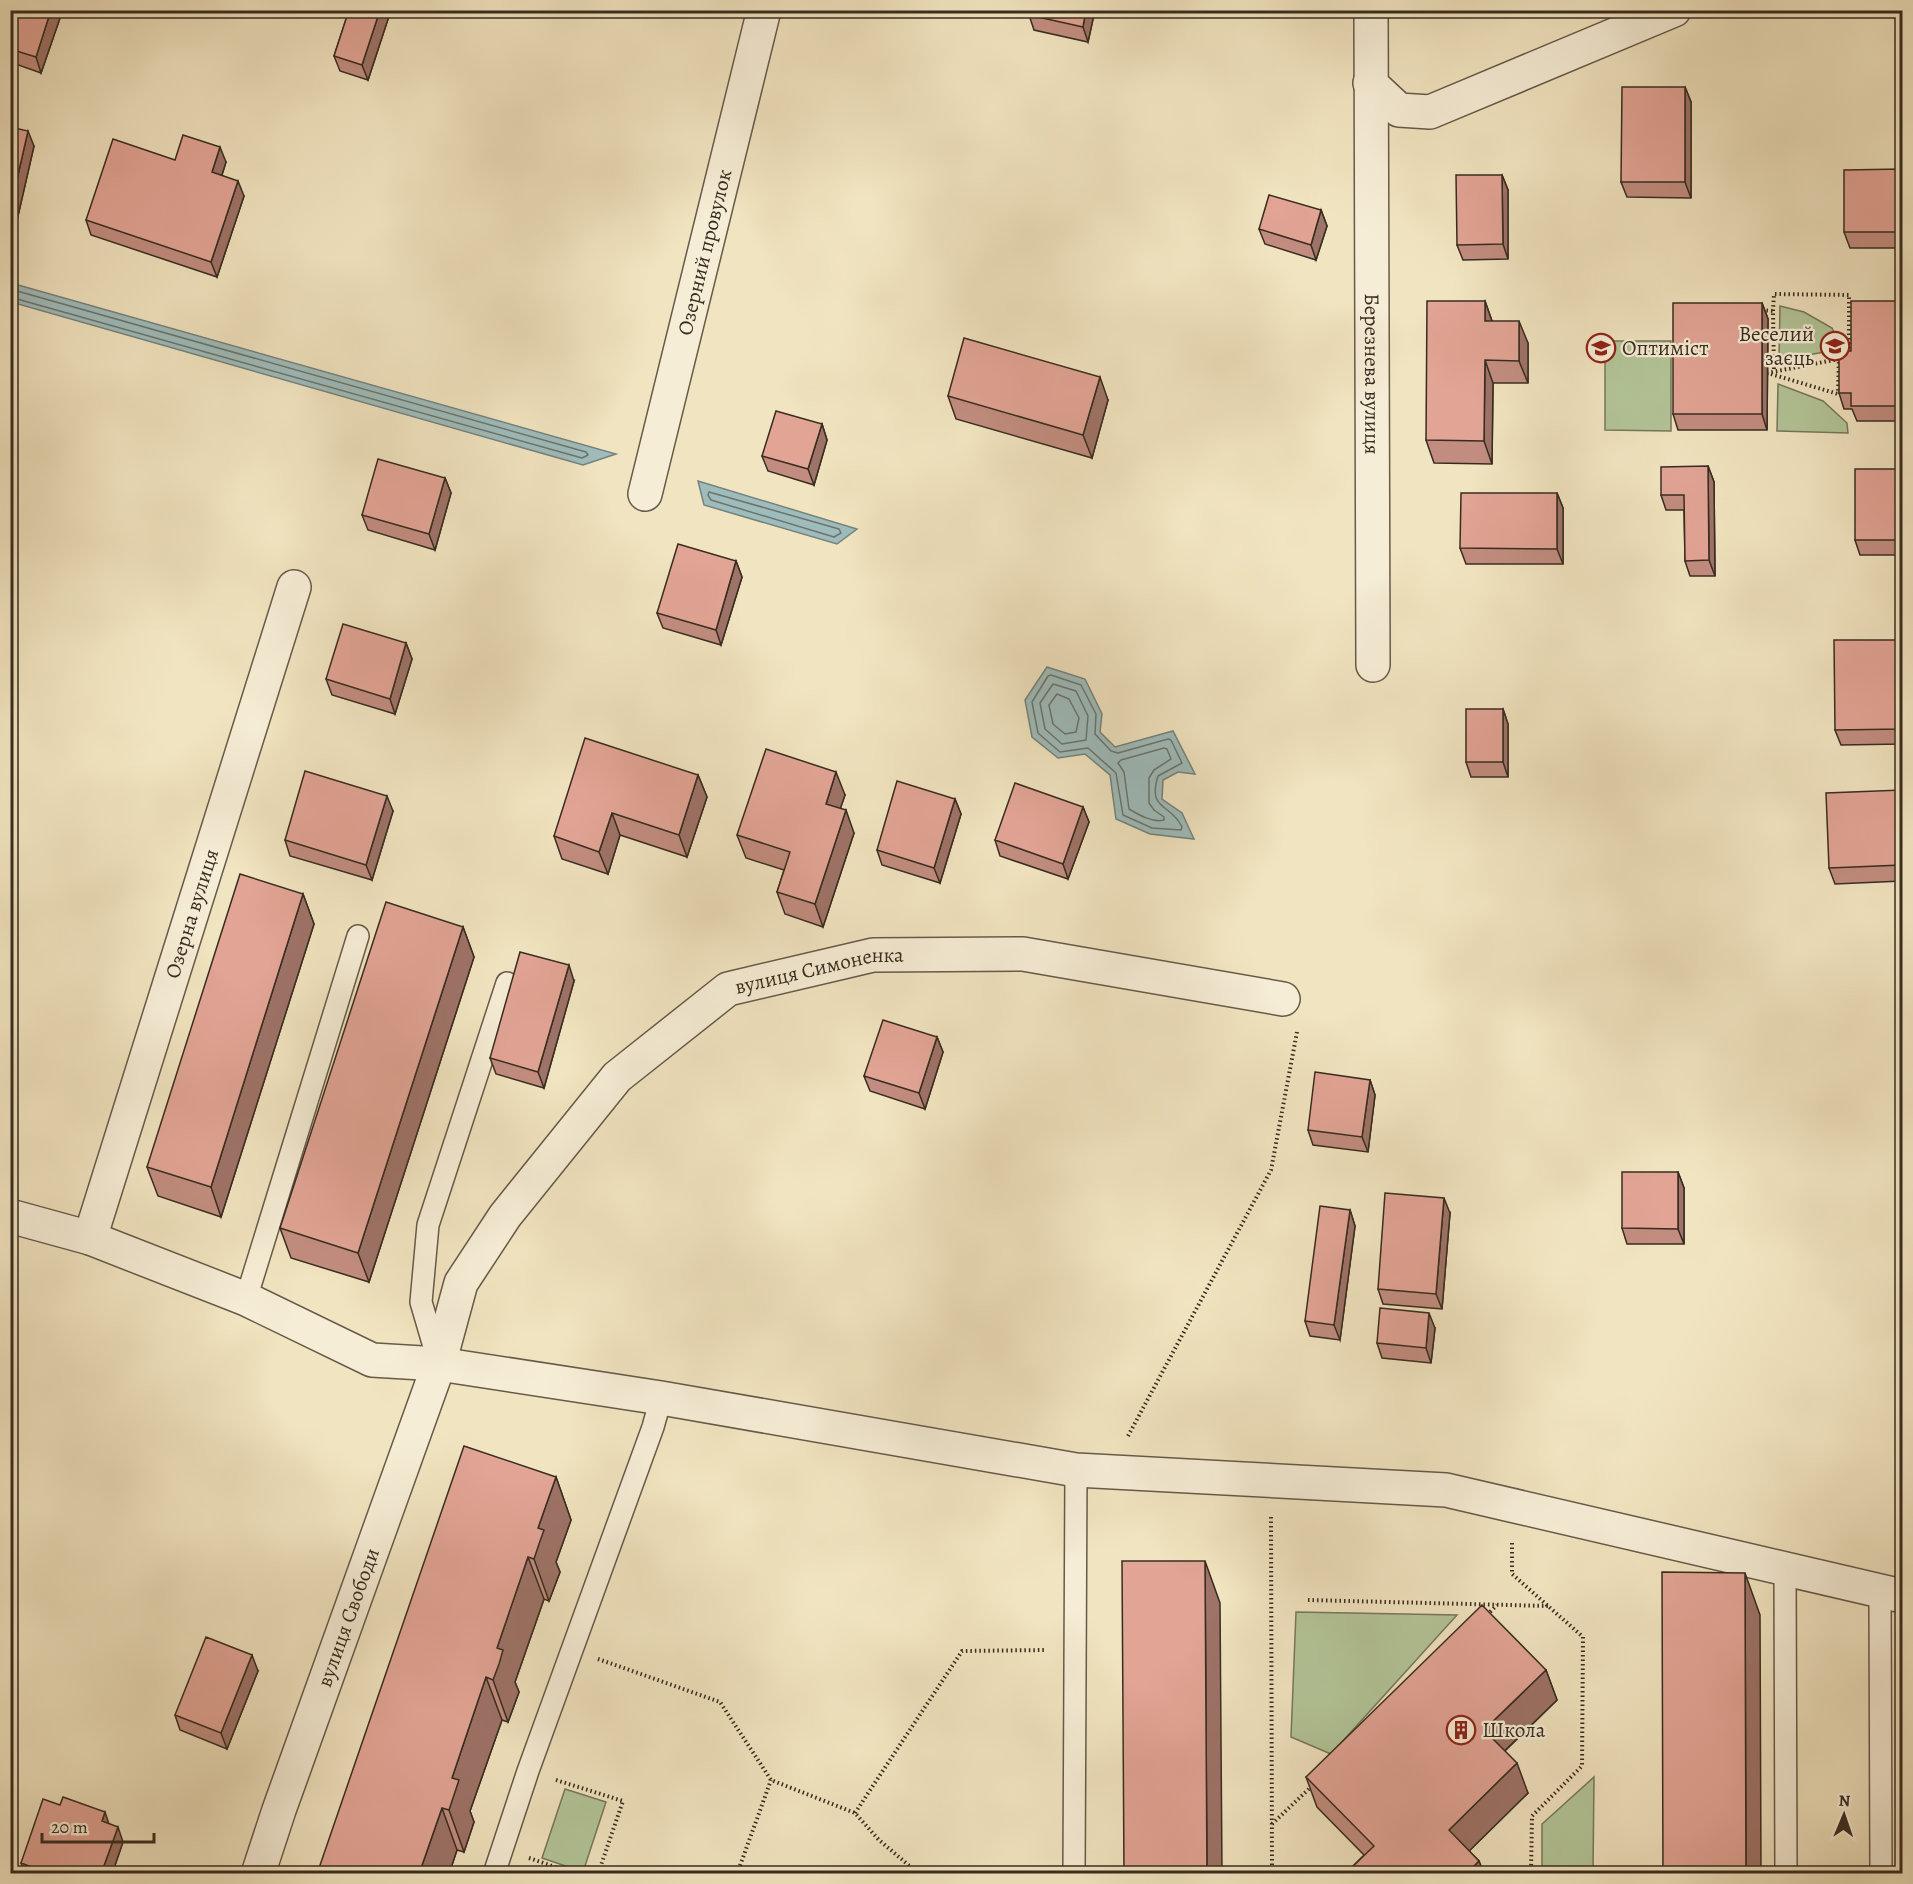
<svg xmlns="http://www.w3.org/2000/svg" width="1913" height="1884" font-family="Alegreya,serif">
	<rect width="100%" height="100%" fill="#f1e4c0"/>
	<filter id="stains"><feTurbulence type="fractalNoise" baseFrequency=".00333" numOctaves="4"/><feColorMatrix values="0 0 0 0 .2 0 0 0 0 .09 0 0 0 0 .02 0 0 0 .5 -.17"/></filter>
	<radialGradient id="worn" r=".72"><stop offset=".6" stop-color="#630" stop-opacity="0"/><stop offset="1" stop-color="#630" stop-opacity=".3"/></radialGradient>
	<path fill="#b3c598" stroke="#76785c" stroke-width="1.5" d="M 1780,306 L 1804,312 L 1832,328 L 1842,349 L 1779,360 Z
		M 1605,341 L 1671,341 L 1671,431 L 1605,430 Z
		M 1778,384 L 1823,401 L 1847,423 L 1848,433 L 1777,431 Z
		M 1296,1612 L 1457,1615 L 1331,1754 L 1291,1737 Z
		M 1594,1777 L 1593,1873 L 1542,1873 L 1542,1824 Z
		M 565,1789 L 606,1802 L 583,1872 L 542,1858 Z"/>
	<path fill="#9ebcbb" stroke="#75827d" stroke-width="1.5" d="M 11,283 L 616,454 L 583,465 L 11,302 Z
		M 698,481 L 857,529 L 837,544 L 704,505 Z
		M 1047,667 L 1085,679 L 1102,714 L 1100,732 L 1115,747 L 1173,731 L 1195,774 L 1178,772 L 1163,780 L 1162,799 L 1182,813 L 1194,839 L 1150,834 L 1116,819 L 1110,775 L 1085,754 L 1058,758 L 1032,737 L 1025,700 Z"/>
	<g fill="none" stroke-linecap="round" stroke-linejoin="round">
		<path stroke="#6b746e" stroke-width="1.5" d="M 10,289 L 586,452 L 588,455 L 582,458 L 10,297
			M 709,492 L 839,529 L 841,533 L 834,537 L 711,500 L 708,495 Z
			M 1051,675 L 1081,685 L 1096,714 L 1095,734 L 1111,751 L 1118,753 L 1168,739 L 1171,740 L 1182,763 L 1158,776 C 1147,811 1171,803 1182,827 L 1181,830 L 1152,828 L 1123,815 L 1116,773 L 1088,748 L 1060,752 L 1038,733 L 1032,702 L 1048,676 Z
			M 1053,684 L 1076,691 L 1088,716 L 1086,740 L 1062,744 L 1045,729 L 1040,703 Z
			M 1057,694 L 1069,699 L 1079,718 L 1076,732 L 1065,734 L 1053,724 L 1049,705 Z
			M 1164,748 L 1167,749 L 1171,759 L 1154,770 L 1149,778 L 1149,803 L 1154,810 L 1164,817 L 1164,820 C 1153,823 1139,815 1129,809 L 1124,772 L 1118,763 L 1121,760 Z"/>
		<g stroke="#665a48" stroke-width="24">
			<path id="service" d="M 246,1299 L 358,936
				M 438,1360 L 421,1302 L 428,1225 L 507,983
				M 1785,1569 L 1786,1874
				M 1880,1592 L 1881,1874
				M 494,1874 L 528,1771 L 653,1427 L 661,1398
				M 1074,1874 L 1076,1470"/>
		</g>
		<g stroke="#665a48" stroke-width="36">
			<g id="minor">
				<path id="s1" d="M 1371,10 L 1373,665"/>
				<path d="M 1370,83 L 1399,110 L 1430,112 L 1674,10"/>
				<path id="s2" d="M 645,494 L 764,10"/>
				<path d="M 10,1216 L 90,1238 L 246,1299 L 372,1360 L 439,1364 L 661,1398 L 1076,1470 L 1446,1490 L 1902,1596"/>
				<path id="s3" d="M 90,1238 L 294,587"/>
				<path id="s4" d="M 258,1874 L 279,1810 L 439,1364 L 461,1283 L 505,1216 L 617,1077 L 728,989 L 873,955 L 1023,954 L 1283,999"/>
			</g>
		</g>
		<path stroke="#382c20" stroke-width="4" stroke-dasharray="1.5 3" stroke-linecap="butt" d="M 1762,310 L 1773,311 L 1774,372
			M 1773,311 L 1774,294 L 1849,295 L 1849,355
			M 1767,373 L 1839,359 L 1838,394
			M 1771,374 L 1838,394
			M 1128,1436 L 1271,1170 L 1297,1032
			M 1271,1517 L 1272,1874
			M 1512,1543 L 1512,1574 L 1583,1637 L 1582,1766 L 1532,1816 L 1531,1874
			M 1308,1600 L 1548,1606
			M 1487,1615 L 1497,1605
			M 598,1659 L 720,1702 L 771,1780 L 855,1813 L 879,1840 L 919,1874
			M 556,1780 L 623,1801 L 598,1874
			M 855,1813 L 962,1651 L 1046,1650
			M 1272,1824 L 1312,1786
			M 529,1858 L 575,1874
			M 737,1874 L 771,1780"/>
		<use href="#service" stroke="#f6edd6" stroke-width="21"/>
		<use href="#minor" stroke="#f6edd6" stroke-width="33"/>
	</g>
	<path fill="#c28d80" stroke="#382c20" stroke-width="1.5" d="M 10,10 L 57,10 L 60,18 L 41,73 L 10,62 Z
		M 349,10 L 391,10 L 368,80 L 340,71 L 334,56 Z
		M 1030,10 L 1095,10 L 1088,42 L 1034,30 L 1029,15 Z
		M 1685,87 L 1691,102 L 1691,198 L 1627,197 L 1621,182 Z
		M 10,127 L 34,146 L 15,229 L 10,228 Z
		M 175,160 L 226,162 L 222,175 L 244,196 L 217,277 L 91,235 L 86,220 Z
		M 1902,169 L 1902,248 L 1850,248 L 1844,232 Z
		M 1502,175 L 1508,190 L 1508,259 L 1463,260 L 1457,245 Z
		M 1321,210 L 1327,226 L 1316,260 L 1265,244 L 1259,229 Z
		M 1485,301 L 1492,321 L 1528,343 L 1528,383 L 1493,383 L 1492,464 L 1434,463 L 1426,440 Z
		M 1902,301 L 1902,421 L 1857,421 L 1852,409 L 1844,409 L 1839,393 L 1851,351 Z
		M 1762,303 L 1768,319 L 1767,430 L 1678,430 L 1673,414 Z
		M 948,396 L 1108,400 L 1092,458 L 956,419 Z
		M 822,424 L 827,440 L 814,485 L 768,471 L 762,456 Z
		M 1708,466 L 1714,482 L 1715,576 L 1690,576 L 1685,561 L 1684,510 L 1666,510 L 1661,495 Z
		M 1902,469 L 1902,555 L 1860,555 L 1855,540 Z
		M 445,478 L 451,493 L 435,550 L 368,530 L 362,515 Z
		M 1557,493 L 1563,508 L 1563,564 L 1466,564 L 1460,548 Z
		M 736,561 L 742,577 L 721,645 L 663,628 L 657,613 Z
		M 1902,640 L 1902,744 L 1841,745 L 1835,730 Z
		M 406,643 L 412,659 L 395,714 L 332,695 L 326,679 Z
		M 1503,709 L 1508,724 L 1508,777 L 1471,777 L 1466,762 Z
		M 698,775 L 707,797 L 687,857 L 620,835 L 608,874 L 562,859 L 554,836 Z
		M 1902,790 L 1902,881 L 1835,884 L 1829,868 Z
		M 845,795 L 840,809 L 854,833 L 823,927 L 785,914 L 777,892 L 784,870 L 746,858 L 737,835 Z
		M 955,799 L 961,814 L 940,883 L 882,865 L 877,850 Z
		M 1083,807 L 1089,822 L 1068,879 L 1000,856 L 995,840 Z
		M 393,811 L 372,880 L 290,856 L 285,840 Z
		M 303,894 L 314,924 L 221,1217 L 158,1196 L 147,1167 Z
		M 463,927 L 474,957 L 369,1282 L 291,1258 L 280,1228 Z
		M 574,981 L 544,1088 L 496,1074 L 490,1058 Z
		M 937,1037 L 943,1052 L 925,1109 L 870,1091 L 864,1076 Z
		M 1370,1080 L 1375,1095 L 1368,1152 L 1313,1145 L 1308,1130 Z
		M 1678,1172 L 1684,1188 L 1684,1244 L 1627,1244 L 1622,1228 Z
		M 1350,1210 L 1355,1226 L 1340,1340 L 1310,1336 L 1305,1321 Z
		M 1450,1213 L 1442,1309 L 1383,1304 L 1378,1289 Z
		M 1435,1328 L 1431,1363 L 1382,1358 L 1377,1343 Z
		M 556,1477 L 571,1520 L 556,1562 L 560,1572 L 549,1601 L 544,1599 L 515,1682 L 519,1692 L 514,1706 L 508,1722 L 502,1720 L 470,1811 L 474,1822 L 464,1852 L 457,1850 L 449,1874 L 317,1874 Z
		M 1546,1670 L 1557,1700 L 1505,1751 L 1528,1793 L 1469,1851 L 1479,1861 L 1484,1874 L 1345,1874 L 1364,1855 L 1317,1807 L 1306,1777 Z
		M 258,1671 L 227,1749 L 180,1730 L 175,1715 Z
		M 109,1824 L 123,1842 L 112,1874 L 25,1874 L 21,1863 Z"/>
	<path fill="#9e7368" stroke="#382c20" stroke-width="1.5" d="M 51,10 L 57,10 L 60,18 L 41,73 L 36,57 Z
		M 380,10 L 391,10 L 368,80 L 362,65 Z
		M 1086,10 L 1095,10 L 1088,42 L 1083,27 Z
		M 1685,87 L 1691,102 L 1691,198 L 1685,182 Z
		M 28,131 L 34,146 L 15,229 L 10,216 L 10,210 Z
		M 220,147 L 226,162 L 218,187 L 212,172 Z
		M 1502,175 L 1508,190 L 1508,259 L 1503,244 Z
		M 238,181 L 244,196 L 217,277 L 211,262 Z
		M 1321,210 L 1327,226 L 1316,260 L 1311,245 Z
		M 1485,301 L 1493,324 L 1485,321 Z
		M 1762,303 L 1768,319 L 1767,430 L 1762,414 Z
		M 1519,321 L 1528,343 L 1528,383 L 1519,361 Z
		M 1485,360 L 1493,383 L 1492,464 L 1484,441 Z
		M 1100,377 L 1108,400 L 1092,458 L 1083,435 Z
		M 822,424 L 827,440 L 814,485 L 808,469 Z
		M 1708,466 L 1714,482 L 1715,576 L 1709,560 Z
		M 445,478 L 451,493 L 435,550 L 429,534 Z
		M 1557,493 L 1563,508 L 1563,564 L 1557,549 Z
		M 736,561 L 742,577 L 721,645 L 716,630 Z
		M 406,643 L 412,659 L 395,714 L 390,699 Z
		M 1503,709 L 1508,724 L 1508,777 L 1503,762 Z
		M 836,772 L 845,795 L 834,827 L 826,804 Z
		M 698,775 L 707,797 L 687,857 L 679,835 Z
		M 387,796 L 393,811 L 372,880 L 366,865 Z
		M 955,799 L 961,814 L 940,883 L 934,868 Z
		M 1083,807 L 1089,822 L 1068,879 L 1063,864 Z
		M 846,810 L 854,833 L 823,927 L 815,904 Z
		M 612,813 L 620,835 L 608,874 L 599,852 Z
		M 303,894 L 314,924 L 221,1217 L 211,1187 Z
		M 463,927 L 474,957 L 369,1282 L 358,1253 Z
		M 569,965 L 574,981 L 544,1088 L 538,1072 Z
		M 937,1037 L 943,1052 L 925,1109 L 919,1093 Z
		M 1370,1080 L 1375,1095 L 1368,1152 L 1362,1137 Z
		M 1678,1172 L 1684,1188 L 1684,1244 L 1678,1229 Z
		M 1444,1198 L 1450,1213 L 1442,1309 L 1436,1294 Z
		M 1350,1210 L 1355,1226 L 1340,1340 L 1334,1325 Z
		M 1429,1313 L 1435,1328 L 1431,1363 L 1426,1348 Z
		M 556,1477 L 571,1520 L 556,1562 L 560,1572 L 549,1601 L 534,1559 L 538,1528 Z
		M 528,1557 L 544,1599 L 515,1682 L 519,1692 L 508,1722 L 493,1680 L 497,1648 Z
		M 1205,1561 L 1220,1603 L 1222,1874 L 1207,1874 Z
		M 1745,1573 L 1760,1615 L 1761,1874 L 1746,1874 Z
		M 252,1655 L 258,1671 L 227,1749 L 221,1733 Z
		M 1546,1670 L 1557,1700 L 1495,1760 L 1484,1730 Z
		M 486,1677 L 502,1720 L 470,1811 L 474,1822 L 464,1852 L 449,1810 L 452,1778 Z
		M 1517,1763 L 1528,1793 L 1460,1860 L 1449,1830 Z
		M 442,1808 L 457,1850 L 449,1874 L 419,1874 Z
		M 105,1812 L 110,1827 L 102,1821 Z
		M 118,1827 L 123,1842 L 112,1874 L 101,1874 Z
		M 1479,1861 L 1484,1874 L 1466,1874 Z"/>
	<path fill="#e2a495" stroke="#382c20" stroke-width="1.5" d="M 10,10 L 51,10 L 36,57 L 10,49 Z
		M 349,10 L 380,10 L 362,65 L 334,56 Z
		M 1030,10 L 1086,10 L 1083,27 L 1029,15 Z
		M 1622,87 L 1685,87 L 1685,182 L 1621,182 Z
		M 10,127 L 28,131 L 10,210 Z
		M 183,135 L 220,147 L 212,172 L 238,181 L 211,262 L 86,220 L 113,139 L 175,160 Z
		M 1902,169 L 1902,232 L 1844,232 L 1844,170 Z
		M 1456,175 L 1502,175 L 1503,244 L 1457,245 Z
		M 1269,195 L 1321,210 L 1311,245 L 1259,229 Z
		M 1427,301 L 1485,301 L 1485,321 L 1519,321 L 1519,361 L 1485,360 L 1484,441 L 1426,440 Z
		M 1851,301 L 1902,301 L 1902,406 L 1851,406 L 1851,393 L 1839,393 L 1839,351 L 1851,351 Z
		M 1673,303 L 1762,303 L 1762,414 L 1673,414 Z
		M 964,338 L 1100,377 L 1083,435 L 948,396 Z
		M 776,411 L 822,424 L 808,469 L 762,456 Z
		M 378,459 L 445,478 L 429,534 L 362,515 Z
		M 1708,466 L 1709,560 L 1685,561 L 1684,495 L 1661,495 L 1661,467 Z
		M 1855,469 L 1902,469 L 1902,540 L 1855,540 Z
		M 1461,493 L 1557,493 L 1557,549 L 1460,548 Z
		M 678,544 L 736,561 L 716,630 L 657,613 Z
		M 343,624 L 406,643 L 390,699 L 326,679 Z
		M 1834,640 L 1902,640 L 1902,729 L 1835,730 Z
		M 1466,709 L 1503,709 L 1503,762 L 1466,762 Z
		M 585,738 L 698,775 L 679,835 L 612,813 L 599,852 L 554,836 Z
		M 766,749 L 836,772 L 826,804 L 846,810 L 815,904 L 777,892 L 790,852 L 737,835 Z
		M 305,771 L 387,796 L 366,865 L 285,840 Z
		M 897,781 L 955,799 L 934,868 L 877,850 Z
		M 1015,783 L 1083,807 L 1063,864 L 995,840 Z
		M 1902,790 L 1902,865 L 1829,868 L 1826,793 Z
		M 240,874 L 303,894 L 211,1187 L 147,1167 Z
		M 386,902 L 463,927 L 358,1253 L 280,1228 Z
		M 520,952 L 569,965 L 538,1072 L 490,1058 Z
		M 883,1020 L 937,1037 L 919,1093 L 864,1076 Z
		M 1315,1072 L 1370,1080 L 1362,1137 L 1308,1130 Z
		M 1622,1172 L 1678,1172 L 1678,1229 L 1622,1228 Z
		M 1385,1193 L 1444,1198 L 1436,1294 L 1378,1289 Z
		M 1320,1206 L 1350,1210 L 1334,1325 L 1305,1321 Z
		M 1380,1308 L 1429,1313 L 1426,1348 L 1377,1343 Z
		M 464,1446 L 556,1477 L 538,1528 L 544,1530 L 539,1544 L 534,1559 L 528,1557 L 497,1648 L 503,1650 L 499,1664 L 493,1680 L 486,1677 L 452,1778 L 459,1780 L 449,1810 L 442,1808 L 419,1874 L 317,1874 Z
		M 1122,1561 L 1205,1561 L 1207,1874 L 1124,1874 Z
		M 1662,1572 L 1745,1573 L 1746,1874 L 1663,1874 Z
		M 1482,1605 L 1546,1670 L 1484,1730 L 1517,1763 L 1449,1830 L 1479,1861 L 1466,1874 L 1345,1874 L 1374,1846 L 1306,1777 Z
		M 206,1637 L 252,1655 L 221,1733 L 175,1715 Z
		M 63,1797 L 105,1812 L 102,1821 L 118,1827 L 101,1874 L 51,1874 L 21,1863 L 43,1799 L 60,1805 Z"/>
	<defs>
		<g id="school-ring" transform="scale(1.5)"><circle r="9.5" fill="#f6edd6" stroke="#8f2418" stroke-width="1.5"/><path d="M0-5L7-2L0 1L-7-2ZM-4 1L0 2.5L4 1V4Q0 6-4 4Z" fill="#8f2418"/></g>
		<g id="building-ring" transform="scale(1.5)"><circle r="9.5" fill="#f6edd6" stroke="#8f2418" stroke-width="1.5"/><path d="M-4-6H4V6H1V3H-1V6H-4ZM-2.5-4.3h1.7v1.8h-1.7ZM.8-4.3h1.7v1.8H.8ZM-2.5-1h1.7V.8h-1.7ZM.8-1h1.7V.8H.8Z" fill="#8f2418"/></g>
	</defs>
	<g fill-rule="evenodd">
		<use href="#school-ring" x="1835" y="346"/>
		<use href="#school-ring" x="1601" y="348"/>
		<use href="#building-ring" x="1461" y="1730"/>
	</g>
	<g text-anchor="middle" stroke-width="4.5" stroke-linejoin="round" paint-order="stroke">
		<g font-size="21" fill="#382c20" stroke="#f6edd6">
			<text dy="7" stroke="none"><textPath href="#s2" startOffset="249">Озерний провулок</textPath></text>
			<text dy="7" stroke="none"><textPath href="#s1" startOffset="364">Березнева вулиця</textPath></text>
			<text dy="7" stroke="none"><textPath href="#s3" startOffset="340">Озерна вулиця</textPath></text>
			<text dy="7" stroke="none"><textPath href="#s4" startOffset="1119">вулиця Симоненка</textPath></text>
			<text dy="7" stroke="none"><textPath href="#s4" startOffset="272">вулиця Свободи</textPath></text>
		</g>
		<g font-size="21" fill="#382c20" stroke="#f6edd6" text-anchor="start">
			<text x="1814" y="341" text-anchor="end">Веселий<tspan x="1814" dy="24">заєць</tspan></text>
			<text x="1622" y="355">Оптиміст</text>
			<text x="1482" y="1737">Школа</text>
		</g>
	</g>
	<rect width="1913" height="1884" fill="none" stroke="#f1e4c0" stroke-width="36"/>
	<rect x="12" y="12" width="1889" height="1860" fill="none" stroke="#382c20" stroke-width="3"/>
	<rect x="18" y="18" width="1877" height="1848" fill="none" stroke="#382c20" stroke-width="1.5"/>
	<g transform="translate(1844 1815) rotate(2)" stroke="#f6edd6" stroke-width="4.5" paint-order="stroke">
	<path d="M0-4.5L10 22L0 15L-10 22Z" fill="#382c20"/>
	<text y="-9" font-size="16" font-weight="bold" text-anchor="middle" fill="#382c20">N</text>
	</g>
	<path d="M42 1833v9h112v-9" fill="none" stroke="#382c20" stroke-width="3"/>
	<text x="51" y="1833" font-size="18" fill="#382c20" stroke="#f6edd6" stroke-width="4.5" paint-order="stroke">20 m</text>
	<rect width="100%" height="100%" filter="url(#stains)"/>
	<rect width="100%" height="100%" fill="url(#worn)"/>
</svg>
